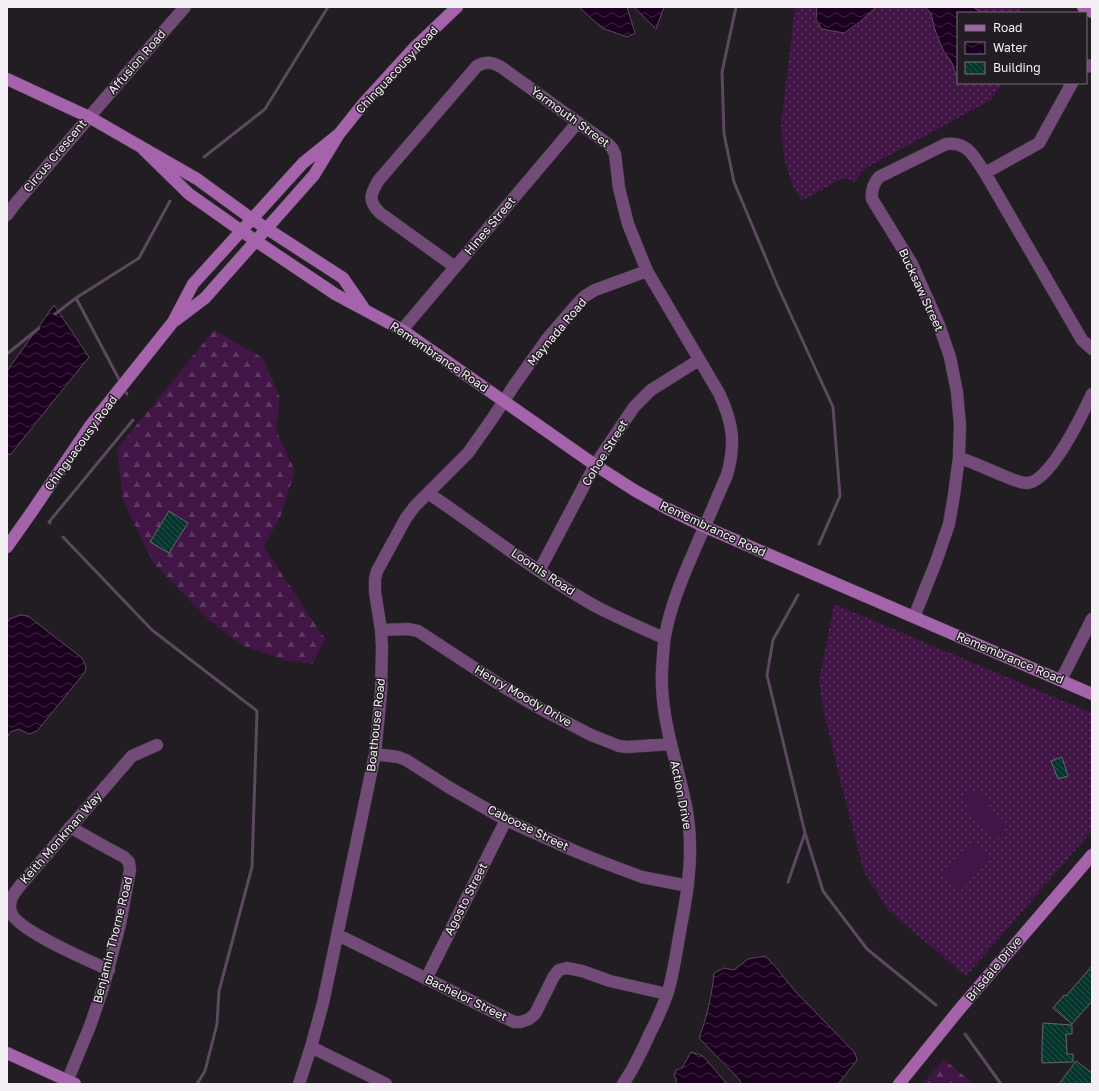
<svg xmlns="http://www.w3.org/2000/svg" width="1099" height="1091" font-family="'Golos Text',sans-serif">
	<defs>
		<pattern id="grass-dots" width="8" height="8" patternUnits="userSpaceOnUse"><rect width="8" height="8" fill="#411646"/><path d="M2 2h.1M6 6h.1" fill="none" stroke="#5d3861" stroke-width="1.8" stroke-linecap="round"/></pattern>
		<pattern id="forest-firs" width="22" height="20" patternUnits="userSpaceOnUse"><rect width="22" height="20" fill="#411646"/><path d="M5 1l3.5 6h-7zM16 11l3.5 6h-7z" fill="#5d3861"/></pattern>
		<pattern id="water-waves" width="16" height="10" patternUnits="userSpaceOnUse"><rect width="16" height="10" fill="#1b001f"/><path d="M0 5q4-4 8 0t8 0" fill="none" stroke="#3d2640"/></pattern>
		<pattern id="building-back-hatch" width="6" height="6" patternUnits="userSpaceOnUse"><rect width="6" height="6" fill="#05362e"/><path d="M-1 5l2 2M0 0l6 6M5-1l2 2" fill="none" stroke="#2a534d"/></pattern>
	</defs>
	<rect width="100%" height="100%" fill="#221c23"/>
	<path fill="url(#grass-dots)" d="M 795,7 L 1016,7 L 1025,13 L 958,13 L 958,83 L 1003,83 L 991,100 L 868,167 L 862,172 L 855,182 L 843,178 L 801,201 L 792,184 L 784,158 L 781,125 Z
		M 834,604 L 1092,713 L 1092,831 L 966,976 L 889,911 L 864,872 L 842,787 L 824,713 L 819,681 Z"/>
	<path fill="url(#forest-firs)" d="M 214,330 L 263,358 L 280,398 L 276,430 L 295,471 L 281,515 L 264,547 L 325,639 L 312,664 L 285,660 L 241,645 L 209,620 L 154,564 L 123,501 L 117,449 Z
		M 944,1059 L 973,1084 L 923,1084 Z"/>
	<path fill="#411646" d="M 977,790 L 983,792 C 986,802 991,810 999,817 C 1003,820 1007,820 1007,826 L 1000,839 C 981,830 969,815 964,794 Z
		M 973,840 L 991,856 L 962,890 L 944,875 Z"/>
	<path fill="url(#water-waves)" stroke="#5c485f" d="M 579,7 L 627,7 L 635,33 L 627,37 L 602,28 Z
		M 634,7 L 664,7 L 656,29 Z
		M 817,7 L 876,7 L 861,21 L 844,33 L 822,29 L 816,20 Z
		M 925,7 L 973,7 L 982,13 L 958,13 L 958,81 L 952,63 L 943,50 L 935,30 L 931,13 Z
		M 54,305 L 89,357 L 10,455 L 7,453 L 7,371 Z
		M 20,615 L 28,616 L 82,658 L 86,667 L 85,672 L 37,731 L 29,734 L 19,729 L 10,732 L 7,738 L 7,623 L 10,619 Z
		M 765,956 L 774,965 L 795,991 L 855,1053 L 857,1060 L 838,1084 L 742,1084 L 738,1078 L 699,1038 C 707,1017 712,995 714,973 L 724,968 L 734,970 L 748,959 Z
		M 691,1052 L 703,1056 L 727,1084 L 675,1084 L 677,1079 L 674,1077 L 676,1070 L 682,1068 Z"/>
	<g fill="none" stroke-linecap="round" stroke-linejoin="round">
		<path stroke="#5c485f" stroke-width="3" d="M 736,7 L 722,72 L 724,134 L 734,182 L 778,287 L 833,407 L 840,496 L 819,544
			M 204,157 L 265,109 L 328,7
			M 76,298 L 121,383
			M 55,314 L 76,298 L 139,258 L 170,201
			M 7,354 L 39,328
			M 123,388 L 127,394
			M 50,523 L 49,522 L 133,420
			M 63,537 L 152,630 L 257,711 L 252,867 L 219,991 L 217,1024 L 205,1071 L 197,1084
			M 798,595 L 773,640 L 767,675 L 805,833 L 823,891 L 867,949 L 936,1005
			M 788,882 L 805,833
			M 965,1034 L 1001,1084"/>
	</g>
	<path fill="url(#building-back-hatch)" stroke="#5e6b67" d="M 169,511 L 188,523 L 169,553 L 150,542 Z
		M 1062,757 L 1068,776 L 1058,779 L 1051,761 Z
		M 1092,966 L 1092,1001 L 1072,1024 L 1053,1008 L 1064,995 L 1066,996 Z
		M 1043,1023 L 1072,1025 L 1072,1034 L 1066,1034 L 1067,1054 L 1073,1054 L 1073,1062 L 1042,1063 L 1042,1046 Z
		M 1076,1061 L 1092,1073 L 1092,1084 L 1059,1084 Z"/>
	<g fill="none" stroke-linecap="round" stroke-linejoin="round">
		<g stroke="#3f3a40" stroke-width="13">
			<path id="street" d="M 1086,67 L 1092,65
				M 985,173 L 1039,143 L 1072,83
				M 7,215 L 15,204 L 103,101 L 185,7
				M 455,267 L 380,213 C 368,201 370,195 378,181 L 477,66 C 486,61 492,62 501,67 L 608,144 L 612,148 L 615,154 L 619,188 L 628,224 L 647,271 L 719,393 C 733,423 736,443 727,475 C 719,493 712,510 704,528 C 689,563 672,598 665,636 C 663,647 663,659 662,671 C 660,718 677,761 686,806 C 694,846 689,886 681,926 C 677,948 674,971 668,992 C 663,1006 657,1020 650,1033 C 642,1051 634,1068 623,1084
				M 402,330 L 578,122
				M 959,457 C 973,463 986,468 999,474 C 1008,477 1016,482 1026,483 C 1049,485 1083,413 1092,394
				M 428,493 C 484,531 537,573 595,606 C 618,618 641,628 664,638
				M 539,571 L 595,465 L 634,407 L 651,390 L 699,360
				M 914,617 L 936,562 L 949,524 L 954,495 L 959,457 L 960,425 L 957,392 L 950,357 L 939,325 L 912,264 L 872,199 C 871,190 873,184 879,177 L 946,144 C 968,141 974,157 985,173 L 1082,340 L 1092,349
				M 381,630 L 408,629 L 418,631 L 502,686 L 541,709 L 591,735 L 619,746 L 627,747 L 671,744
				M 1061,680 L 1092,619
				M 375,754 L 398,757 L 406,760 L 450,788 L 506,820 L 577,852 L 602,862 L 642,877 L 688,886
				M 338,935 L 514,1022 L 521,1022 L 529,1019 L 535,1014 L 554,976 L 559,970 L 567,968 L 582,971 L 610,981 L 667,994
				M 109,970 C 90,961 16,930 11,912 C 7,900 16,891 23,882 L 132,756 L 157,745
				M 426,979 L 506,820
				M 311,1047 L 386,1084
				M 66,1084 L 90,1026 L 104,985 L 120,924 L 130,870 L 129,862 L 124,857 L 100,844 L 70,827
				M 299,1084 L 311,1047 L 323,1003 L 375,754 L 381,693 L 382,647 L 381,630 L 375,592 L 375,579 L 377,571 L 406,518 L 415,506 L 468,453 L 492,419 L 515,384 L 547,339 L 578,303 L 585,296 L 595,290 L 647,271"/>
		</g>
		<g stroke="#3f3a40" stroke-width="13">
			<path id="secondary" d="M 1083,7 L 1092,12
				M 7,79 L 89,117 L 197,179 L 252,219 L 343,278 L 363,307
				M 143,149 L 189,194 L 256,241 L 335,294 L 402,330 L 595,465 L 634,490 L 666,508 L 705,527 L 1092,694
				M 176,320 L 205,298 L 314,175 L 339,134 L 363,104 L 414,48 L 457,7
				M 7,547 L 31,513 L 90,426 L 173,322 L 193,284 L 303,163 L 339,134
				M 7,1053 L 75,1084
				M 899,1084 L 958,1011 L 1092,855"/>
		</g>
		<use href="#street" stroke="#734b78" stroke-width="12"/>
		<use href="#secondary" stroke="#a463ab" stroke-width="12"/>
	</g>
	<g text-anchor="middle" stroke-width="3" stroke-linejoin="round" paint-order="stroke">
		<g font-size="12" fill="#f4eff4" stroke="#221c23">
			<text transform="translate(137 62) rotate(-49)" y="4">Affusion Road</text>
			<text transform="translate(397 70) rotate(-47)" y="4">Chinguacousy Road</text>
			<text transform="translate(570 117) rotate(36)" y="4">Yarmouth Street</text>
			<text transform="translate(55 156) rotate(-50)" y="4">Circus Crescent</text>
			<text transform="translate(490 226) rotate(-50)" y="4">Hines Street</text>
			<text transform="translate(921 290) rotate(65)" y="4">Bucksaw Street</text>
			<text transform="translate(557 332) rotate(-50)" y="4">Maynada Road</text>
			<text transform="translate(439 357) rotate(34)" y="4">Remembrance Road</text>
			<text transform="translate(81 443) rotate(-54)" y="4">Chinguacousy Road</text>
			<text transform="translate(605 453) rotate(-58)" y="4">Cohoe Street</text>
			<text transform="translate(713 529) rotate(25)" y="4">Remembrance Road</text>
			<text transform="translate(543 572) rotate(34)" y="4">Loomis Road</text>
			<text transform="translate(1010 658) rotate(23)" y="4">Remembrance Road</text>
			<text transform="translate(523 696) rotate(30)" y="4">Henry Moody Drive</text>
			<text transform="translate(376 725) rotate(-84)" y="4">Boathouse Road</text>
			<text transform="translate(681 795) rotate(79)" y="4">Action Drive</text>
			<text transform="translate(528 828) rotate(26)" y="4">Caboose Street</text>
			<text transform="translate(61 838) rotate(-49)" y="4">Keith Monkman Way</text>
			<text transform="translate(466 899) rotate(-63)" y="4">Agosto Street</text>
			<text transform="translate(113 940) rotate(-76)" y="4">Benjamin Thorne Road</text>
			<text transform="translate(994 969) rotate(-50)" y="4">Brisdale Drive</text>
			<text transform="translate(466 998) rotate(26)" y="4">Bachelor Street</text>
		</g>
	</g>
	<rect width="1099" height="1091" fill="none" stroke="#f4eff4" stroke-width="16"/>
	<rect x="957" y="12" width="130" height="72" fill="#221c23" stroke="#767077"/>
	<rect x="965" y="25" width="20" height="6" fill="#a463ab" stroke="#767077"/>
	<text x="993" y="32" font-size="12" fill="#f4eff4">Road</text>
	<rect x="965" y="42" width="20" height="12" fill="url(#water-waves)" stroke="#767077"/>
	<text x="993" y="52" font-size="12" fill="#f4eff4">Water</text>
	<rect x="965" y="62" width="20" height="12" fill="url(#building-back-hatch)" stroke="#767077"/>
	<text x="993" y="72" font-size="12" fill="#f4eff4">Building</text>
</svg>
